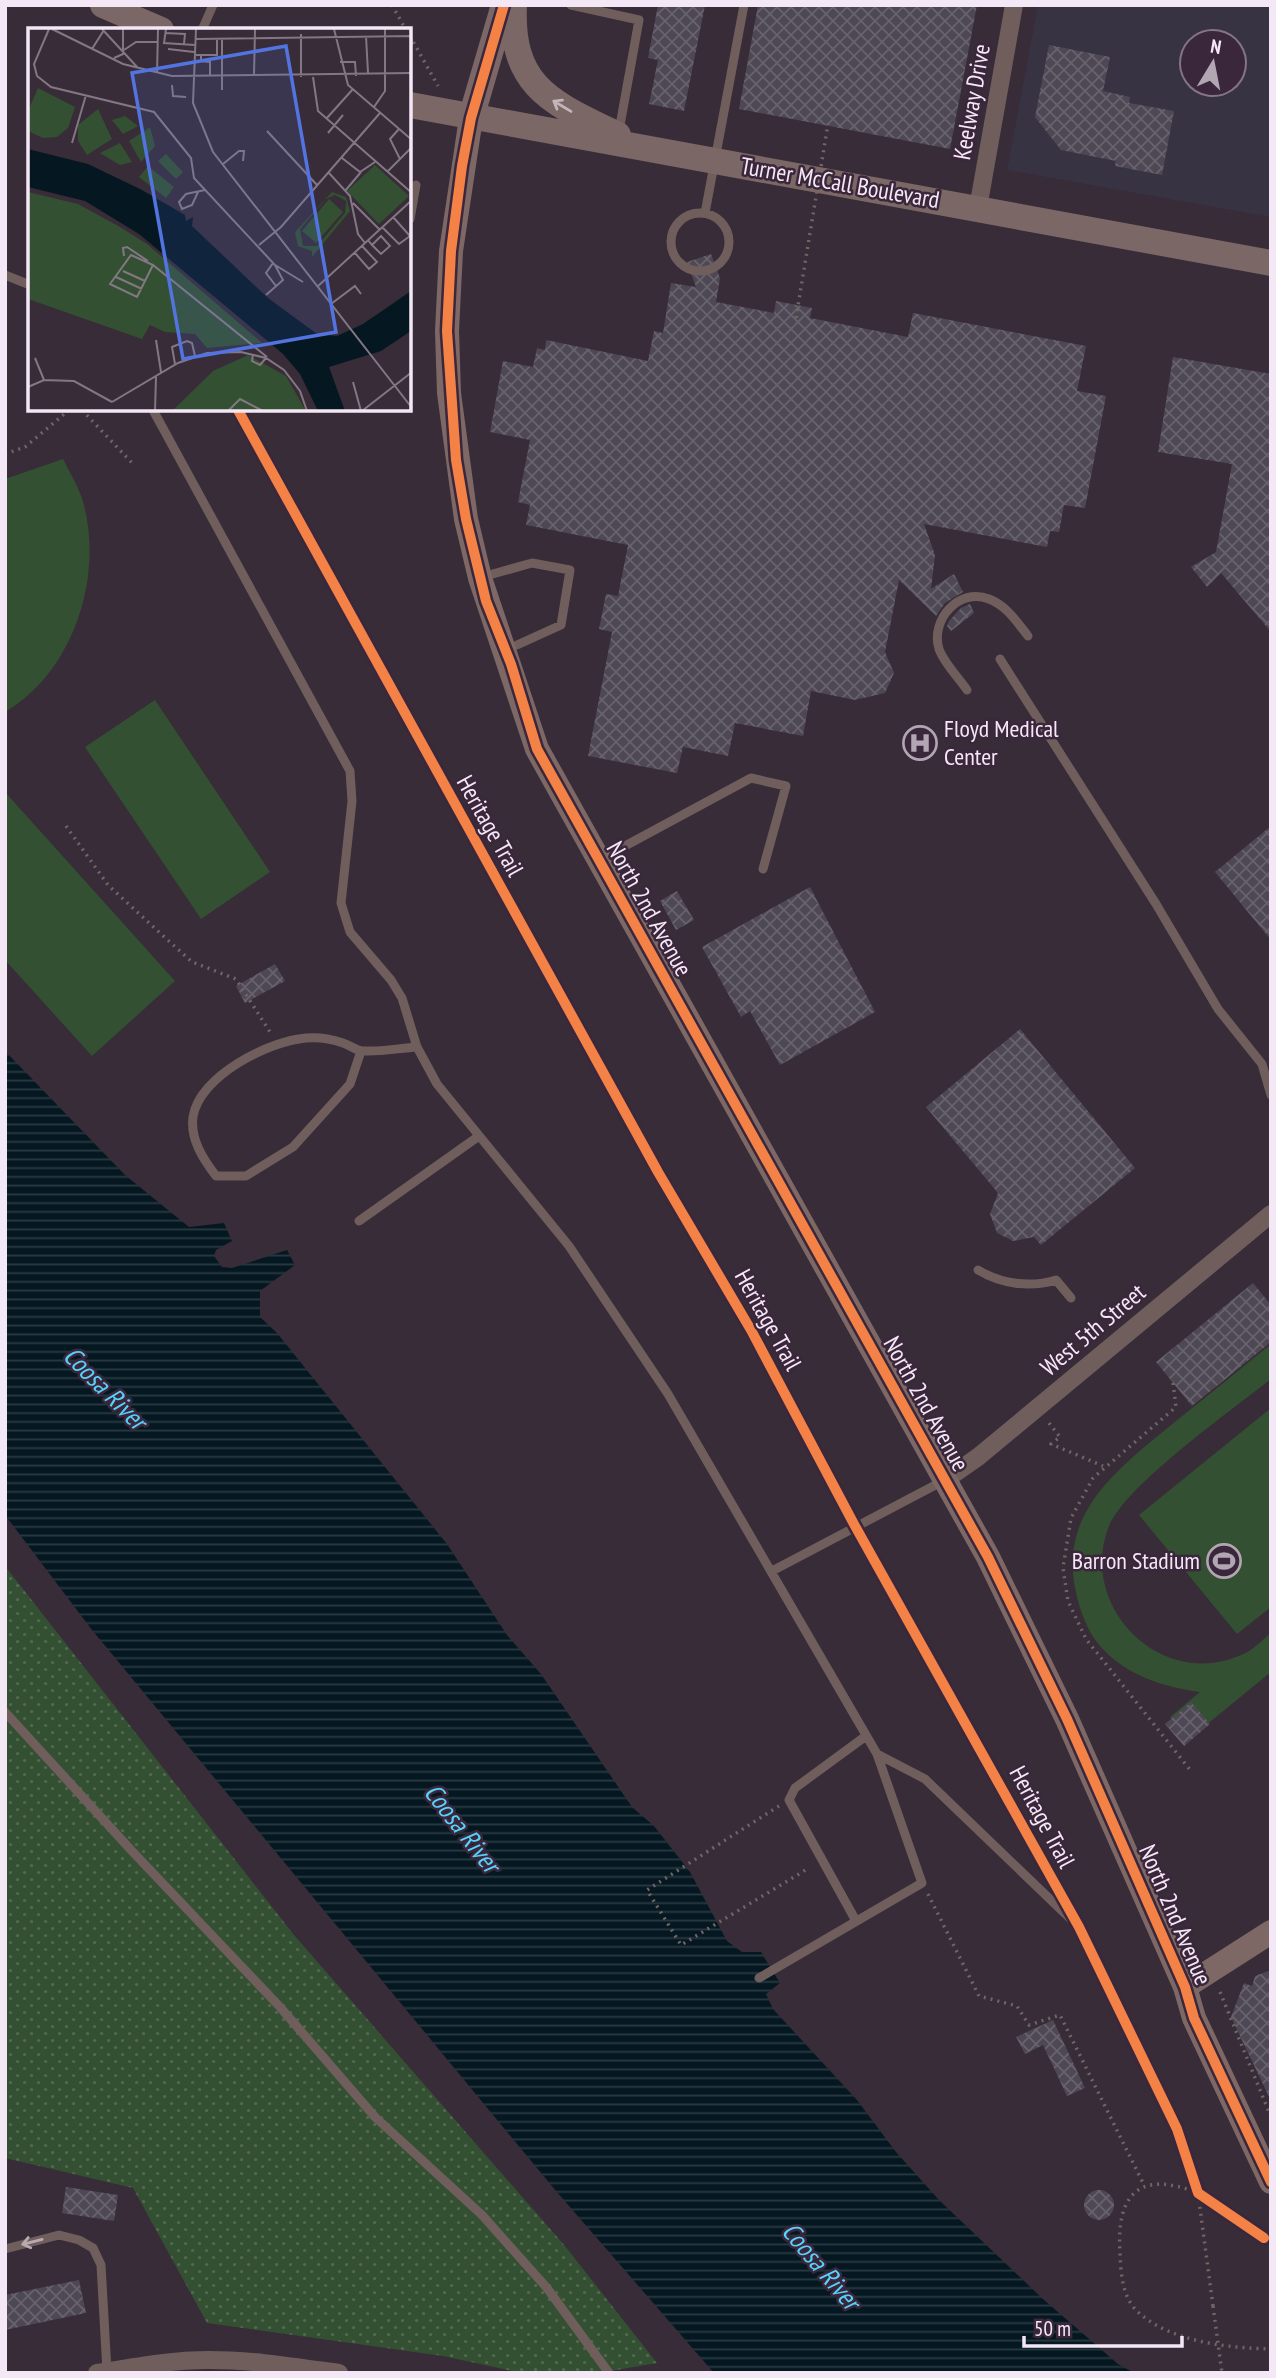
<svg xmlns="http://www.w3.org/2000/svg" width="1276" height="2378" font-family="'PT Sans Narrow',sans-serif">
	<defs>
		<pattern id="green-dots" width="8" height="8" patternUnits="userSpaceOnUse" patternTransform="scale(1.75)"><rect width="8" height="8" fill="#345032"/><path d="M2 2h.1M6 6h.1" fill="none" stroke="#526950" stroke-width="1.8" stroke-linecap="round"/></pattern>
		<pattern id="water-rules" width="6" height="5" patternUnits="userSpaceOnUse" patternTransform="scale(1.75)"><rect width="6" height="5" fill="#051821"/><path d="M0 2.5h6" fill="none" stroke="#2a3a42"/></pattern>
		<pattern id="building-cross-hatch" width="8" height="8" patternUnits="userSpaceOnUse" patternTransform="scale(1.75)"><rect width="8" height="8" fill="#4e4854"/><path d="M0 0l8 8M0 8l8-8" fill="none" stroke="#68626d"/></pattern>
	</defs>
	<rect width="100%" height="100%" fill="#372c37"/>
	<path fill="#373343" fill-rule="evenodd" d="M 1038,5 L 1271,5 L 1271,217 L 1007,170 ZM 1192,42 L 1234,42 L 1234,84 L 1192,84 Z"/>
	<path fill="url(#green-dots)" d="M 5,1566 L 294,1935 L 565,2246 L 657,2363 L 599,2373 L 522,2373 L 443,2356 L 207,2323 L 133,2188 L 5,2158 Z"/>
	<path fill="#345032" d="M 63,459 C 69,471 77,484 82,498 C 105,573 75,671 5,712 L 5,479 Z
		M 155,700 L 270,872 L 201,919 L 85,747 Z
		M 5,792 L 175,981 L 92,1056 L 5,960 Z
		M 1271,1344 L 1271,1379 C 1232,1410 1126,1485 1109,1526 C 1077,1605 1160,1691 1241,1655 C 1252,1651 1261,1641 1271,1633 L 1271,1672 L 1189,1739 L 1170,1717 L 1200,1692 C 1153,1686 1102,1666 1084,1619 C 1048,1524 1104,1480 1171,1425 C 1205,1398 1238,1371 1271,1344 Z
		M 1271,1408 L 1271,1607 L 1237,1634 L 1139,1515 Z"/>
	<path fill="url(#water-rules)" d="M 5,1051 L 125,1175 L 189,1227 L 224,1223 L 232,1241 L 216,1250 L 214,1256 L 222,1267 L 232,1268 L 287,1250 L 295,1265 L 260,1291 L 260,1317 L 277,1333 L 447,1544 L 507,1635 L 541,1674 L 632,1807 L 654,1826 L 690,1872 L 727,1941 L 742,1952 L 761,1952 L 780,1983 L 766,1994 L 773,2009 L 857,2100 L 896,2152 L 939,2200 L 1043,2299 L 1118,2364 L 1134,2373 L 714,2373 L 556,2191 L 92,1630 L 5,1515 Z"/>
	<path fill="url(#building-cross-hatch)" d="M 658,5 L 705,5 L 684,111 L 649,104 L 658,60 L 648,58 Z
		M 758,5 L 977,5 L 950,149 L 739,109 Z
		M 1049,45 L 1110,57 L 1103,91 L 1130,97 L 1129,103 L 1174,111 L 1162,175 L 1115,166 L 1116,161 L 1061,150 L 1035,117 Z
		M 711,254 L 720,278 L 716,302 L 774,313 L 776,301 L 812,308 L 810,318 L 908,337 L 913,313 L 1086,346 L 1077,391 L 1106,396 L 1085,508 L 1064,505 L 1059,532 L 1050,531 L 1047,547 L 924,524 L 935,555 L 931,589 L 954,574 L 963,592 L 945,603 L 936,616 L 899,580 L 885,652 L 894,673 L 885,693 L 855,700 L 811,691 L 803,736 L 735,723 L 728,756 L 683,747 L 677,773 L 588,756 L 612,632 L 599,629 L 606,594 L 618,596 L 628,545 L 526,525 L 530,505 L 518,502 L 530,440 L 490,432 L 503,361 L 533,367 L 537,348 L 545,350 L 546,340 L 648,361 L 654,331 L 663,333 L 671,283 L 696,287 L 687,262 Z
		M 1173,357 L 1271,374 L 1271,632 L 1221,573 L 1207,587 L 1191,567 L 1216,552 L 1232,464 L 1158,452 Z
		M 970,604 L 974,613 L 951,631 L 947,626 L 949,621 L 961,608 Z
		M 1271,826 L 1271,940 L 1215,872 Z
		M 810,887 L 875,1012 L 780,1065 L 750,1011 L 741,1017 L 702,947 Z
		M 677,891 L 694,920 L 676,930 L 660,901 Z
		M 275,964 L 285,981 L 245,1003 L 236,986 Z
		M 1020,1029 L 1135,1168 L 1041,1245 L 1034,1237 L 1013,1241 L 997,1233 L 990,1214 L 998,1193 L 926,1107 Z
		M 1253,1283 L 1271,1305 L 1271,1342 L 1192,1406 L 1156,1362 Z
		M 1191,1702 L 1210,1724 L 1184,1746 L 1165,1724 Z
		M 1271,1970 L 1271,2101 L 1231,2017 L 1244,1983 L 1252,1986 L 1255,1976 Z
		M 1053,2020 L 1085,2088 L 1067,2096 L 1043,2045 L 1025,2054 L 1016,2037 Z
		M 66,2187 L 118,2195 L 114,2221 L 62,2213 Z
		M1084 2205a15 15 0 1 1 30 0a15 15 0 1 1-30 0Z
		M 79,2280 L 86,2313 L 5,2330 L 5,2295 Z"/>
	<g fill="none" stroke-linecap="round" stroke-linejoin="round">
		<path stroke="#726566" stroke-width="3.5" stroke-dasharray="2 5" stroke-linecap="butt" d="M 392,5 L 406,30
			M 410,36 L 438,86
			M 82,410 L 132,463
			M 5,454 L 25,447 L 69,410
			M 66,826 L 108,885 L 160,933 L 192,962 L 236,979 L 270,1032
			M 1173,1383 L 1176,1407 L 1093,1478 L 1071,1518 L 1063,1568 L 1068,1601 L 1086,1639 L 1191,1771
			M 1049,1423 L 1060,1437 L 1051,1444 L 1103,1466
			M 779,1806 L 647,1890 L 681,1945 L 809,1868
			M 928,1894 L 979,1996 L 1017,2006 L 1029,2025 L 1060,2015 L 1144,2185
			M 1220,1992 L 1271,2117
			M 1213,2306 L 1198,2193 C 1140,2170 1116,2193 1120,2253 C 1121,2274 1122,2298 1139,2313 C 1172,2342 1228,2348 1271,2349"/>
		<path stroke="#6f5e5c" stroke-width="9" d="M 571,5 L 639,20 L 619,131
			M 202,30 L 213,5
			M 705,213 L 744,5
			M671 242a29 29 0 1 1 58 0a29 29 0 1 1-58 0Z
			M 410,219 L 416,185
			M 5,275 L 30,285
			M 153,410 L 350,771 L 352,801 L 341,903 L 350,932 L 391,980 L 402,998 L 417,1047 L 437,1084 L 569,1246 L 668,1394 L 877,1754 L 922,1883 L 759,1978
			M 482,577 L 532,563 L 570,570 L 561,625 L 517,645
			M 1000,659 L 1156,904 L 1218,1009 L 1262,1064 L 1271,1095
			M 967,690 C 958,677 944,663 939,649 C 930,620 959,587 989,599 C 1007,606 1016,621 1028,636
			M 599,860 L 751,778 L 786,786 L 763,869
			M 361,1051 L 350,1084 L 293,1147 L 246,1176 L 216,1176 C 203,1159 190,1139 193,1117 C 199,1076 269,1041 306,1038 C 318,1037 332,1039 343,1043 C 350,1045 356,1051 363,1051 C 381,1052 400,1048 417,1047
			M 359,1221 L 479,1136
			M 978,1270 C 1001,1284 1030,1288 1056,1280 L 1071,1298
			M 772,1571 L 943,1481
			M 5,1712 L 131,1850 L 280,2007 L 375,2117 L 482,2215 L 547,2288 L 609,2373
			M 877,1754 L 925,1779 L 1079,1927
			M 856,1921 L 789,1800 L 795,1788 L 866,1736
			M 5,2249 L 59,2235 L 79,2240 L 93,2248 L 101,2265 L 107,2371"/>
		<path stroke="#6f5e5c" stroke-width="18" d="M 978,208 L 1014,5
			M 945,1480 L 978,1457 L 1271,1214
			M 97,2373 C 134,2367 171,2360 209,2360 C 253,2360 296,2367 339,2373"/>
		<path stroke="#7d6865" stroke-width="24" d="M 471,118 L 451,251 L 447,331 L 449,393 L 466,519 L 480,578 L 537,749 L 988,1557 L 1067,1719 L 1185,1987 L 1194,2018 L 1271,2182
			M 1185,1987 L 1271,1932"/>
		<path stroke="#7b6765" stroke-width="26" d="M 103,5 L 161,30
			M 514,5 C 510,88 553,103 618,135
			M 410,105 L 1271,263
			M 471,118 L 504,5"/>
		<path stroke="#726566" stroke-width="3.5" stroke-dasharray="2 5" stroke-linecap="butt" d="M 796,318 L 828,124
			M 1213,2306 L 1222,2373"/>
		<g stroke="#3b273c" stroke-width="15">
			<path id="cycleway" d="M 504,5 L 471,118 L 462,166 L 451,251 L 447,331 L 456,460 L 466,519 L 486,601 L 511,664 L 537,749 L 988,1557 L 1067,1719 L 1185,1987 L 1194,2018 L 1271,2182
				M 238,410 L 658,1172 L 751,1330 L 855,1526 L 1079,1927 L 1177,2129 L 1198,2193 L 1264,2238"/>
		</g>
		<use href="#cycleway" stroke="#f48246" stroke-width="10"/>
	</g>
	<defs><path id="oneway-shaft" d="M-6 0H5M1.5-3L5.5 0L1.5 3" fill="none" stroke-width="1.6" stroke-linecap="round" stroke-linejoin="round" transform="scale(1.75)"/></defs>
	<use stroke="#c4b4bc" href="#oneway-shaft" transform="translate(562 106) rotate(-149)"/>
	<use stroke="#b9aab1" href="#oneway-shaft" transform="translate(32 2242) rotate(166)"/>
	<defs>
		<g id="hospital-ring" transform="scale(1.75)"><circle r="9.5" fill="#3b273c" stroke="#b2a6b3" stroke-width="1.5"/><path d="M-5-5h3v3.5h4V-5h3V5h-3V1.5h-4V5h-3Z" fill="#b2a6b3"/></g>
		<g id="stadium-ring" transform="scale(1.75)"><circle r="9.5" fill="#3b273c" stroke="#b2a6b3" stroke-width="1.5"/><path d="M0-5a6.5 5 0 1 0 0 10a6.5 5 0 1 0 0-10ZM-3.5-1.8h7v3.6h-7Z" fill="#b2a6b3"/></g>
	</defs>
	<g fill-rule="evenodd">
		<use href="#hospital-ring" x="920" y="743"/>
		<use href="#stadium-ring" x="1224" y="1561"/>
	</g>
	<g text-anchor="middle" stroke-width="5" stroke-linejoin="round" paint-order="stroke">
		<g font-size="24" fill="#f5e8f6" stroke="#3b273c">
			<text transform="translate(972 102) rotate(-80)" y="8">Keelway Drive</text>
			<text transform="translate(840 183) rotate(10)" y="8">Turner McCall Boulevard</text>
			<text transform="translate(490 826) rotate(61)" y="8">Heritage Trail</text>
			<text transform="translate(649 909) rotate(61)" y="8">North 2nd Avenue</text>
			<text transform="translate(768 1320) rotate(61)" y="8">Heritage Trail</text>
			<text transform="translate(1093 1330) rotate(-40)" y="8">West 5th Street</text>
			<text transform="translate(926 1404) rotate(61)" y="8">North 2nd Avenue</text>
			<text transform="translate(1042 1817) rotate(62)" y="8">Heritage Trail</text>
			<text transform="translate(1175 1915) rotate(67)" y="8">North 2nd Avenue</text>
		</g>
		<g font-size="24" fill="#f5e8f6" stroke="#3b273c" text-anchor="start">
			<text x="944" y="737">Floyd Medical<tspan x="944" dy="28">Center</tspan></text>
			<text x="1200" y="1569" text-anchor="end">Barron Stadium</text>
		</g>
		<g font-size="26" font-style="italic" fill="#55d3fc" stroke="#3b273c">
			<text transform="translate(105 1388) rotate(45)" y="9">Coosa River</text>
			<text transform="translate(462 1828) rotate(52)" y="9">Coosa River</text>
			<text transform="translate(821 2266) rotate(50)" y="9">Coosa River</text>
		</g>
	</g>
	<g transform="translate(28 28)">
		<rect width="383" height="383" fill="#372c37"/>
		<path d="M 347,137 L 381,168 L 351,196 L 319,163 ZM 0,164 L 50,176 L 92,199 L 119,216 L 234,315 L 179,320 L 167,306 L 137,304 L 122,297 L 114,311 L 0,271 Z" fill="#345032"/>
		<path d="M 220,327 L 258,348 L 278,383 L 144,383 L 185,343 Z" fill="#345032"/>
		<path d="M 10,60 L 47,79 L 40,100 L 29,109 L 15,110 L 0,103 L 0,83 ZM 70,81 L 84,111 L 59,127 L 50,113 L 50,97 ZM 97,88 L 110,98 L 95,106 L 84,92 ZM 122,99 L 127,118 L 113,134 L 101,113 ZM 92,115 L 104,134 L 92,137 L 72,125 ZM 138,126 L 155,144 L 148,151 L 130,133 ZM 120,138 L 146,159 L 138,170 L 111,149 ZM 304,164 L 318,169 L 322,183 L 284,229 L 284,223 L 270,218 L 267,204 ZM 307,167 L 318,173 L 317,185 L 289,218 L 275,218 L 272,201 L 298,171 ZM 301,171 L 315,184 L 288,215 L 274,203 ZM80 273a10 10 0 1 1 20 0a10 10 0 1 1-20 0ZM105 283a9 9 0 1 1 18 0a9 9 0 1 1-18 0ZM96 297a9 9 0 1 1 18 0a9 9 0 1 1-18 0Z" fill="#345032" fill-rule="evenodd"/>
		<path d="M 0,121 L 60,136 L 112,161 L 157,187 L 158,193 L 165,189 L 164,198 L 240,270 L 289,306 L 309,308 L 335,296 L 383,263 L 383,303 L 353,323 L 301,339 L 317,383 L 290,383 L 272,346 L 255,326 L 111,206 L 57,173 L 0,159 Z" fill="#051821"/>
		<path fill="none" stroke="#837783" stroke-width="2" d="M 21,1 L 6,36 L 9,48 L 23,59 L 126,84 L 163,130 L 166,150 L 247,237 L 255,252 L 238,267M 24,1 L 95,36 L 144,48 L 384,45M 74,1 L 110,40M 138,1 L 136,15 L 167,17M 168,1 L 165,75 L 185,124 L 384,380M 306,1 L 320,57 L 384,112M 137,5 L 157,6 L 156,16M 338,8 L 340,45M 167,11 L 383,8 L 384,16M 64,21 L 76,2M 140,21 L 166,24M 96,22 L 108,14 L 129,14M 168,27 L 189,27 L 189,11M 173,27 L 173,33 L 182,34 L 182,48M 86,30 L 95,26 L 95,1M 312,34 L 327,34 L 328,48M 129,46 L 130,1M 226,47 L 227,1M 273,49 L 273,6M 285,49 L 290,83 L 384,165M 144,57 L 145,68 L 158,69M 194,62 L 194,11M 346,79 L 357,63 L 357,1M 298,91 L 325,61M 371,101 L 362,111 L 372,131M 239,103 L 289,157M 300,105 L 315,87M 44,115 L 58,67M 314,130 L 332,144 L 347,134M 195,136 L 211,123 L 216,123 L 215,133M 359,144 L 384,119M 301,145 L 322,168 L 330,206 L 337,215M 317,163 L 333,144M 170,164 L 164,177 L 154,181 L 151,174 L 158,166 L 177,162M 325,175 L 352,202M 365,189 L 382,208M 354,199 L 371,216 L 382,208M 340,212 L 344,217 L 353,226 L 362,218 L 353,208 L 344,217M 231,217 L 253,199 L 352,85M 327,225 L 341,241 L 349,234 L 334,218M 103,227 L 125,237 L 109,269 L 82,256 ZM 96,228 L 95,220 L 99,219 L 120,233M 245,235 L 238,245 L 248,258M 125,237 L 239,329M 247,237 L 275,254M 95,243 L 117,253M 88,249 L 114,261M 289,259 L 384,172M 303,276 L 327,258 L 333,266M 128,312 L 133,344M 225,326 L 224,333 L 232,337 L 238,330M 7,330 L 16,352M 147,336 L 144,319 L 159,313 L 164,315 L 167,328M 325,354 L 333,383M 0,359 L 16,352 L 46,353 L 84,374M 84,374 L 150,335 L 179,325 L 213,324 L 238,330 L 256,342 L 272,363 L 279,383M 127,383 L 128,349M 200,383 L 212,371 L 235,383M 334,383 L 384,344"/>
		<path fill="#5374e0" fill-opacity="0.15" stroke="#5374e0" stroke-width="3.5" d="M 258,18 L 308,304 L 155,331 L 104,45 Z"/>
		<rect width="383" height="383" fill="none" stroke="#f5e8f6" stroke-width="3.5"/>
	</g>
	<rect width="1276" height="2378" fill="none" stroke="#f5e8f6" stroke-width="14"/>
	<g transform="translate(1213 63) rotate(10)"><circle r="33" fill="#3b273c" stroke="#857486" stroke-width="2"/>
	<path d="M0-5L12 26L0 18L-12 26Z" fill="#b2a6b3"/>
	<text y="-10" font-size="19" font-weight="bold" text-anchor="middle" fill="#f5e8f6">N</text>
	</g>
	<path d="M1024 2336v10h158v-10" fill="none" stroke="#f5e8f6" stroke-width="3.5"/>
	<text x="1034" y="2336" font-size="21" fill="#f5e8f6" stroke="#3b273c" stroke-width="5" paint-order="stroke">50 m</text>
</svg>
